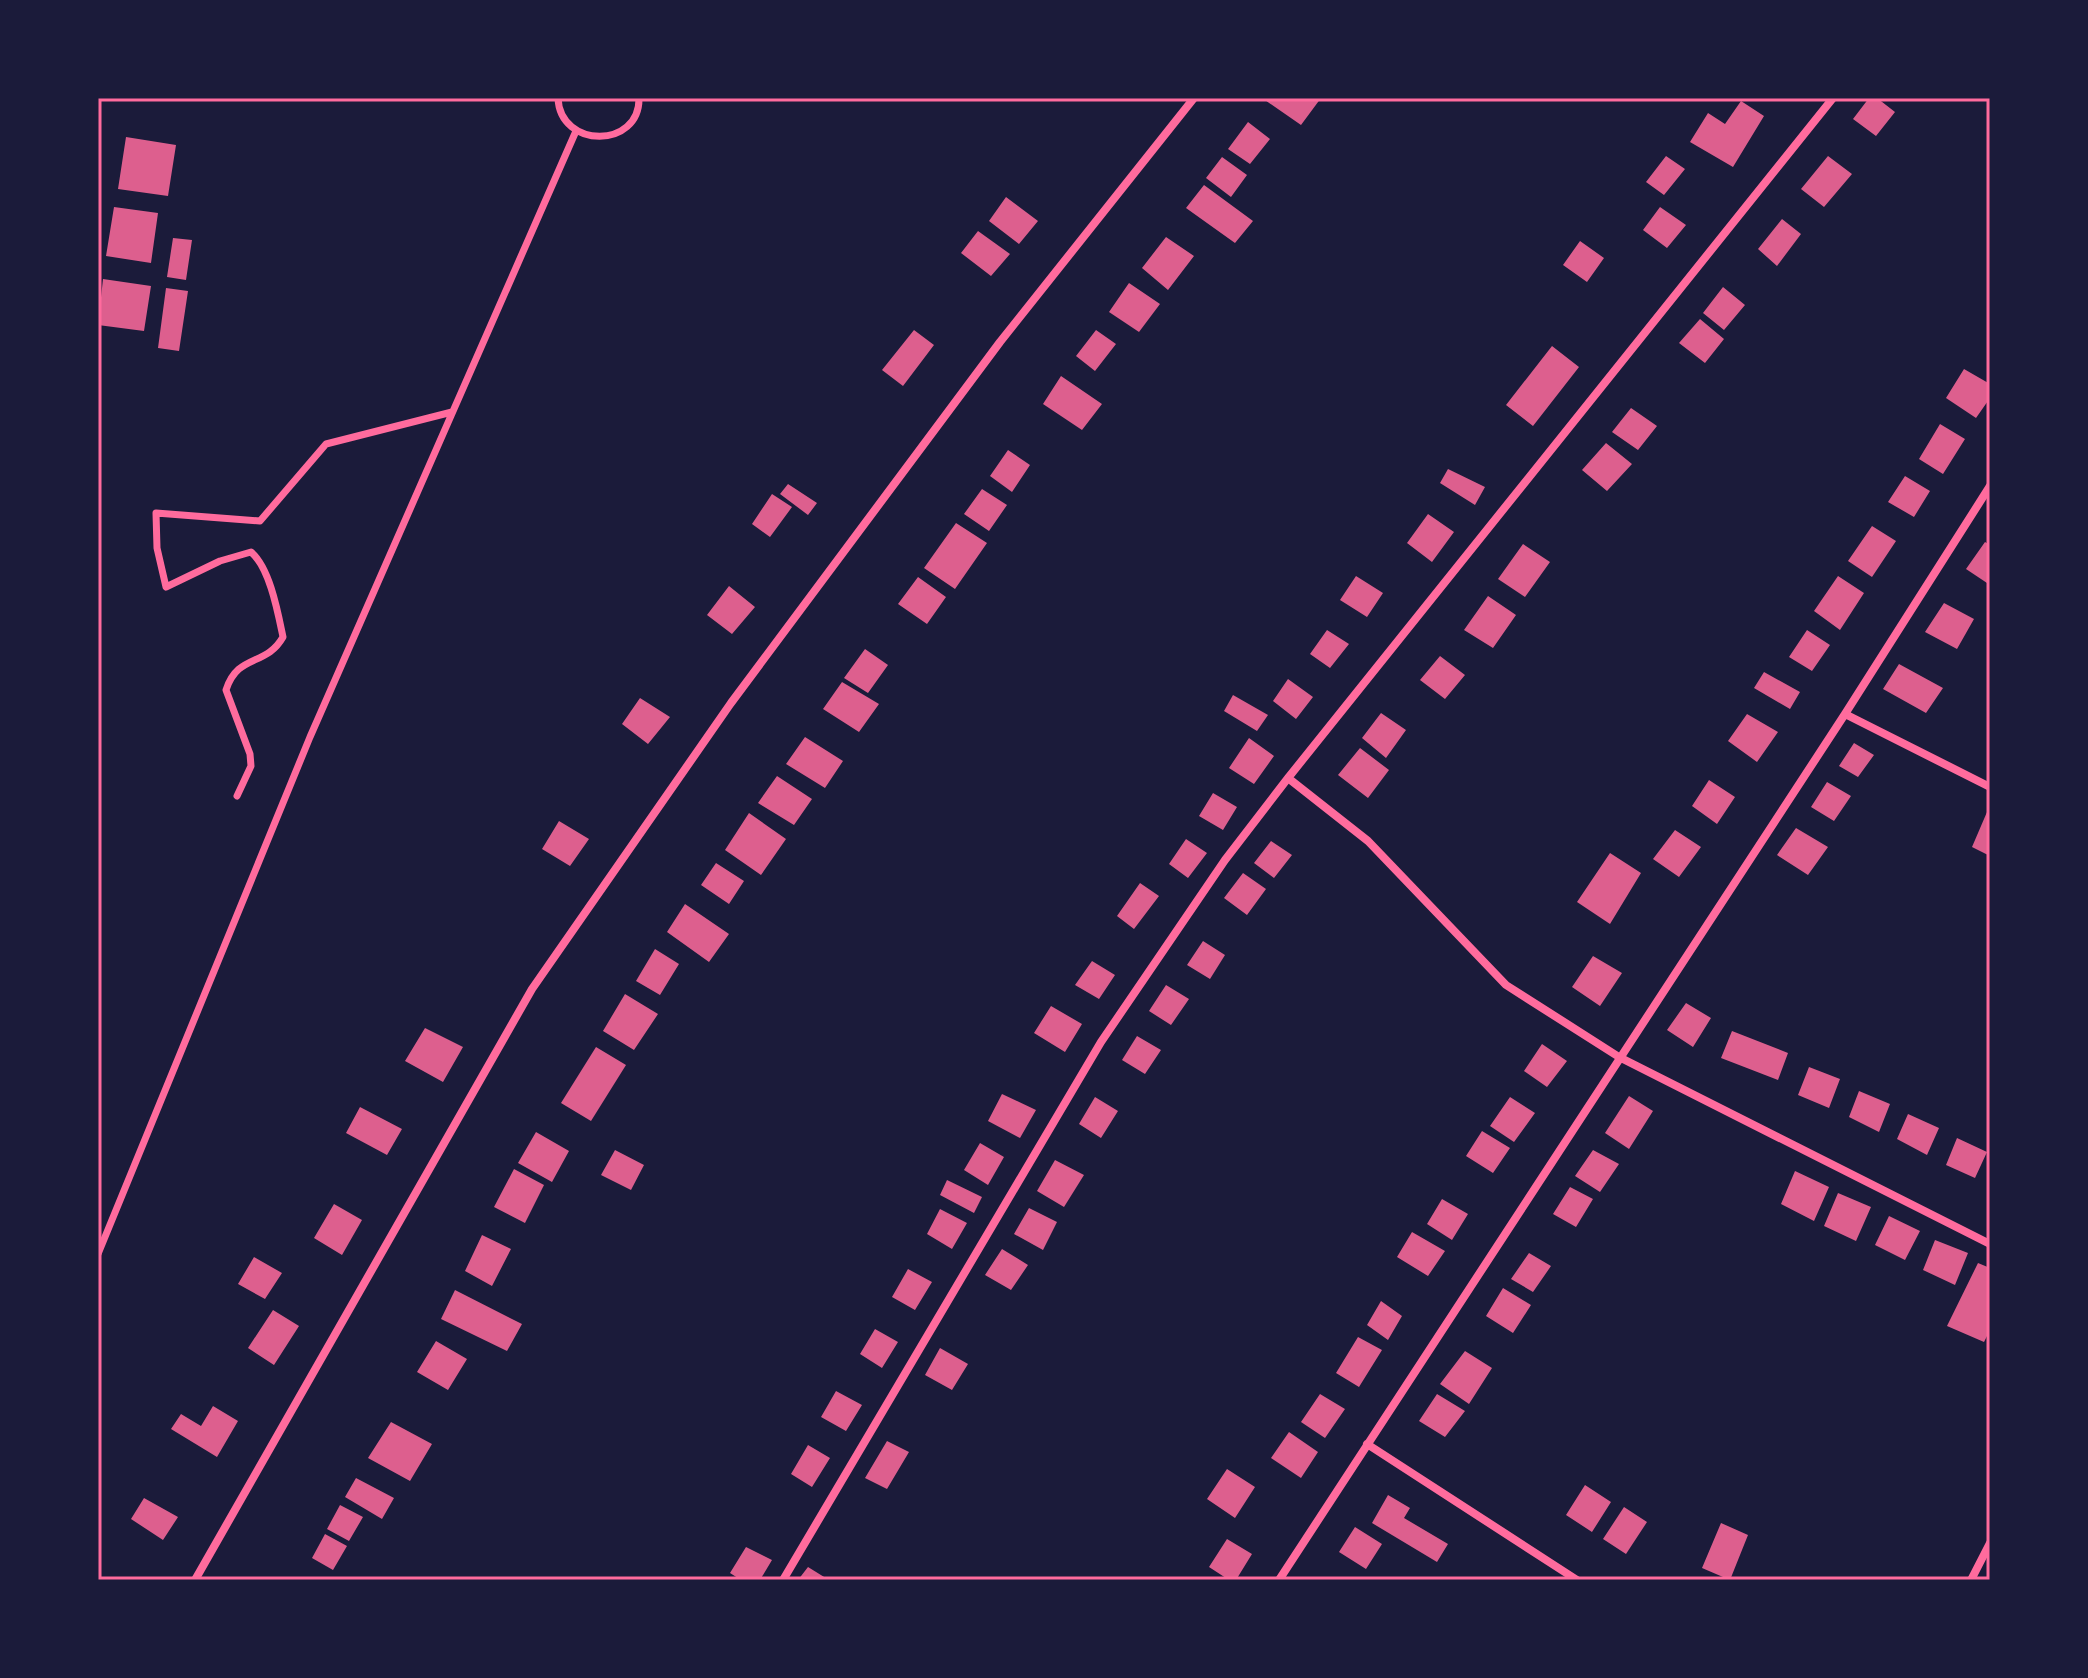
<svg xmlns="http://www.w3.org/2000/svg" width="2088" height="1678" font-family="'Noto Sans',sans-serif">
	<rect width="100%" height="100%" fill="#1b1b3a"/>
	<path fill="#dd5f8e" d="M 1262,98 L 1321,98 L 1301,125 Z
		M 1869,98 L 1877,98 L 1895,112 L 1876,136 L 1853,119 Z
		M 1741,101 L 1764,116 L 1733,167 L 1690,142 L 1708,113 L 1725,124 Z
		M 1248,122 L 1270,139 L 1250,164 L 1228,149 Z
		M 126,137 L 176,145 L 168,196 L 118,189 Z
		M 1666,156 L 1685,169 L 1664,195 L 1646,182 Z
		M 1828,156 L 1852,174 L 1824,207 L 1801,189 Z
		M 1222,157 L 1247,175 L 1231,197 L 1206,178 Z
		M 1204,185 L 1253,221 L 1235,243 L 1186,208 Z
		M 1006,197 L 1038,221 L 1019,244 L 989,221 Z
		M 114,207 L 158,213 L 151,263 L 106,256 Z
		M 1660,207 L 1686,225 L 1667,248 L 1643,230 Z
		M 1782,219 L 1801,234 L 1777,266 L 1758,249 Z
		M 978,231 L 1010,254 L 991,276 L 961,253 Z
		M 1166,237 L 1194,256 L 1168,290 L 1142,268 Z
		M 173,238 L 192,240 L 186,280 L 167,277 Z
		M 1580,241 L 1604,258 L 1587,282 L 1563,265 Z
		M 103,279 L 151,286 L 144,331 L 98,325 Z
		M 1129,283 L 1160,304 L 1139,332 L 1109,312 Z
		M 1723,287 L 1745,305 L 1724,330 L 1703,313 Z
		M 166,288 L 188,291 L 179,351 L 158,348 Z
		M 1700,319 L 1724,339 L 1705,363 L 1679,343 Z
		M 914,330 L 934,345 L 903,386 L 882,370 Z
		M 1096,330 L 1116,344 L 1095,371 L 1076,356 Z
		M 1552,346 L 1579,367 L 1533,426 L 1506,405 Z
		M 1964,369 L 1990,384 L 1990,398 L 1976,418 L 1946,398 Z
		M 1061,376 L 1102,404 L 1082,430 L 1043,404 Z
		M 1631,408 L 1657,426 L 1638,450 L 1612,432 Z
		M 1940,424 L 1965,439 L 1943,474 L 1919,459 Z
		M 1606,443 L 1632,464 L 1607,491 L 1582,470 Z
		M 1008,450 L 1030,465 L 1012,492 L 990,476 Z
		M 1448,469 L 1485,487 L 1475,505 L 1440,483 Z
		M 1905,476 L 1930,491 L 1914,517 L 1888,502 Z
		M 788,484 L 817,503 L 808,515 L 780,494 Z
		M 982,489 L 1007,505 L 989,531 L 964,514 Z
		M 772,494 L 792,507 L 770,537 L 752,524 Z
		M 1428,514 L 1454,532 L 1432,562 L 1407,543 Z
		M 956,523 L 987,543 L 955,589 L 924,568 Z
		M 1872,526 L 1896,541 L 1872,577 L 1848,561 Z
		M 1985,542 L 1990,545 L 1990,585 L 1966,569 Z
		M 1523,544 L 1550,562 L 1525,597 L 1498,579 Z
		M 1356,576 L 1383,593 L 1367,617 L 1340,600 Z
		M 1838,576 L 1864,593 L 1840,630 L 1814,611 Z
		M 918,577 L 946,597 L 927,624 L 898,604 Z
		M 729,586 L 755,607 L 732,634 L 707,615 Z
		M 1488,596 L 1516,615 L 1493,648 L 1464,630 Z
		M 1944,603 L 1974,619 L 1957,649 L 1925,632 Z
		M 1327,630 L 1349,644 L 1330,668 L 1310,654 Z
		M 1807,630 L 1830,645 L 1812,671 L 1789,657 Z
		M 865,649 L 888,665 L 868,693 L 844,678 Z
		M 1440,656 L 1465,675 L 1445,699 L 1420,680 Z
		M 1899,664 L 1943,688 L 1926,713 L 1883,689 Z
		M 1764,672 L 1800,692 L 1790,709 L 1754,688 Z
		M 1288,679 L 1313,697 L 1296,719 L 1273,701 Z
		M 842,682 L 879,704 L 859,732 L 823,709 Z
		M 1233,695 L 1268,715 L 1257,731 L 1224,711 Z
		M 640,698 L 670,717 L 648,744 L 622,724 Z
		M 1381,713 L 1406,730 L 1386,758 L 1362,738 Z
		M 1747,714 L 1778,732 L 1757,762 L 1728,741 Z
		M 805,737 L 843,761 L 825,788 L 786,764 Z
		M 1249,738 L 1274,756 L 1254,784 L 1229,768 Z
		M 1854,743 L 1874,755 L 1858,777 L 1839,766 Z
		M 1360,748 L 1389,770 L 1368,798 L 1338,775 Z
		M 777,776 L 812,799 L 794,825 L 758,803 Z
		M 1709,780 L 1735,797 L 1717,824 L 1692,806 Z
		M 1827,782 L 1851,796 L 1834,821 L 1811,807 Z
		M 1213,793 L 1237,807 L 1223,830 L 1199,816 Z
		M 1990,805 L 1990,856 L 1972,847 Z
		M 749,813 L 786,839 L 761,875 L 725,850 Z
		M 559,821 L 589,839 L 570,866 L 542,849 Z
		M 1796,828 L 1828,847 L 1808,875 L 1777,855 Z
		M 1675,830 L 1701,847 L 1679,877 L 1653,859 Z
		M 1186,839 L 1207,853 L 1188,878 L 1169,864 Z
		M 1271,841 L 1292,855 L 1274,878 L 1254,863 Z
		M 1610,853 L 1641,873 L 1610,924 L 1577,902 Z
		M 716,863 L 744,881 L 729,904 L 701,885 Z
		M 1243,873 L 1266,889 L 1247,915 L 1224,898 Z
		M 1140,883 L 1159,896 L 1134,929 L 1117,916 Z
		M 685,904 L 729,934 L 709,962 L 667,932 Z
		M 1203,941 L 1225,955 L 1210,979 L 1187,965 Z
		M 655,949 L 679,964 L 660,995 L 636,981 Z
		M 1593,956 L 1622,973 L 1600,1006 L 1572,987 Z
		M 1092,961 L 1115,975 L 1099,999 L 1075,985 Z
		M 1166,985 L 1189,999 L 1171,1025 L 1149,1011 Z
		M 625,994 L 658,1014 L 634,1050 L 603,1031 Z
		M 1686,1003 L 1711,1018 L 1693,1047 L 1667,1030 Z
		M 1051,1006 L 1082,1024 L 1065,1052 L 1034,1033 Z
		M 425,1028 L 463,1047 L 443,1082 L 405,1061 Z
		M 1732,1031 L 1788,1053 L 1778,1080 L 1721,1058 Z
		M 1137,1036 L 1161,1050 L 1145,1074 L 1122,1060 Z
		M 1542,1044 L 1567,1061 L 1547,1087 L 1524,1071 Z
		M 596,1047 L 626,1065 L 591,1121 L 561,1103 Z
		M 1809,1067 L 1840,1079 L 1829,1108 L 1798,1095 Z
		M 1859,1091 L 1890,1104 L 1879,1132 L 1849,1117 Z
		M 1002,1094 L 1036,1110 L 1020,1138 L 988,1121 Z
		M 1629,1096 L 1653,1111 L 1629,1149 L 1605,1133 Z
		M 1095,1097 L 1118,1111 L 1101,1138 L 1079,1124 Z
		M 1510,1097 L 1535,1113 L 1514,1142 L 1490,1126 Z
		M 360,1107 L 402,1129 L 387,1155 L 346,1133 Z
		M 1908,1114 L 1939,1128 L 1927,1155 L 1897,1139 Z
		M 1482,1131 L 1510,1148 L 1493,1173 L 1466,1156 Z
		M 536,1132 L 569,1151 L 552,1182 L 518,1163 Z
		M 1957,1138 L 1987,1152 L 1975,1178 L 1946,1165 Z
		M 980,1143 L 1004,1157 L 988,1185 L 964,1170 Z
		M 615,1150 L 644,1165 L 631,1190 L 601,1175 Z
		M 1593,1150 L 1619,1164 L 1600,1192 L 1575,1176 Z
		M 1055,1160 L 1084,1175 L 1064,1207 L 1037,1191 Z
		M 514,1169 L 544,1185 L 525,1223 L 494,1207 Z
		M 1795,1171 L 1829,1187 L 1814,1221 L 1781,1204 Z
		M 947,1180 L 982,1197 L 974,1213 L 940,1195 Z
		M 1570,1187 L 1593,1199 L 1576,1227 L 1553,1214 Z
		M 1838,1193 L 1871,1207 L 1856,1241 L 1824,1226 Z
		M 1442,1199 L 1468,1214 L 1452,1240 L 1427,1224 Z
		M 334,1204 L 362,1220 L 342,1255 L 314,1238 Z
		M 1029,1208 L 1057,1222 L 1043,1250 L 1014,1234 Z
		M 940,1209 L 967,1223 L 952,1249 L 927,1234 Z
		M 1889,1216 L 1920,1231 L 1905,1260 L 1875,1245 Z
		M 1412,1232 L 1445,1251 L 1428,1276 L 1397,1257 Z
		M 482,1235 L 511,1249 L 492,1286 L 465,1271 Z
		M 1935,1240 L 1968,1253 L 1955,1285 L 1923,1270 Z
		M 1002,1249 L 1028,1265 L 1011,1290 L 985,1275 Z
		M 1529,1253 L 1551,1266 L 1533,1292 L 1511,1279 Z
		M 254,1257 L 282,1273 L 265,1299 L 238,1284 Z
		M 1978,1263 L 1990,1268 L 1990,1330 L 1984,1342 L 1947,1326 Z
		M 908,1269 L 932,1282 L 915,1310 L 892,1297 Z
		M 1503,1288 L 1531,1305 L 1513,1333 L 1486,1316 Z
		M 455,1290 L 522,1324 L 507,1351 L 441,1319 Z
		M 1381,1301 L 1402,1316 L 1388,1340 L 1367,1325 Z
		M 273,1310 L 299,1326 L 274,1365 L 248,1348 Z
		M 875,1329 L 898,1342 L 882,1368 L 860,1354 Z
		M 1358,1337 L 1382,1350 L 1359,1387 L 1336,1373 Z
		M 436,1341 L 467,1359 L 448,1390 L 417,1372 Z
		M 940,1348 L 968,1364 L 952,1390 L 925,1375 Z
		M 1465,1351 L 1492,1368 L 1469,1404 L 1440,1384 Z
		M 836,1391 L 862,1405 L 846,1431 L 821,1417 Z
		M 1320,1394 L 1345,1409 L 1325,1438 L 1301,1422 Z
		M 1437,1394 L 1465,1411 L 1445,1437 L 1419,1421 Z
		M 213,1406 L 238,1421 L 217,1457 L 171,1429 L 181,1414 L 201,1426 Z
		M 391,1422 L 432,1444 L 410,1481 L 368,1458 Z
		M 1289,1432 L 1318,1452 L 1301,1478 L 1271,1458 Z
		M 887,1441 L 909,1452 L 887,1489 L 865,1478 Z
		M 808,1445 L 830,1458 L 812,1487 L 791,1474 Z
		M 1227,1469 L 1255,1487 L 1235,1518 L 1207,1499 Z
		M 356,1478 L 394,1498 L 382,1519 L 345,1497 Z
		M 1585,1485 L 1611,1502 L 1592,1532 L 1566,1515 Z
		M 1388,1495 L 1410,1508 L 1404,1518 L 1448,1544 L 1437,1562 L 1372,1523 Z
		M 144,1498 L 178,1517 L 163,1540 L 131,1519 Z
		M 340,1505 L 363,1517 L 349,1541 L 327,1529 Z
		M 1624,1507 L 1647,1522 L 1626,1554 L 1603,1539 Z
		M 1721,1523 L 1748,1535 L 1730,1580 L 1702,1568 Z
		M 1355,1527 L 1382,1544 L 1366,1569 L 1339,1552 Z
		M 325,1534 L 347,1546 L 333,1570 L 312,1558 Z
		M 1227,1539 L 1252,1554 L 1236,1580 L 1229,1580 L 1209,1567 Z
		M 746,1547 L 772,1560 L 760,1580 L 741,1580 L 730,1573 Z
		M 808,1567 L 829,1580 L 798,1580 Z"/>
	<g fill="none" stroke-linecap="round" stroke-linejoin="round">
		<path stroke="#ff6b9d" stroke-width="7" d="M 558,98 C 560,149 640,149 639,98
			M 237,796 L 251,766 L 250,754 L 226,690 C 238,653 266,667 283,637 C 278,613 270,568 251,552 L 220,561 L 166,587 L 157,548 L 156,513 L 260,521 L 326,444 L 452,412
			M 98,1254 L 310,737 L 576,131"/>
		<path stroke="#ff6b9d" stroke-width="8" d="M 1845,714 L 1990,787
			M 1288,778 L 1368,841 L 1506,985 L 1619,1057 L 1990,1244
			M 1367,1444 L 1577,1580
			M 195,1580 L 532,989 L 731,703 L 1000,342 L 1194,98
			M 783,1580 L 1101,1042 L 1225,860 L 1288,778 L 1833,98
			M 1279,1580 L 1845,714 L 1990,486
			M 1971,1580 L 1990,1543"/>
	</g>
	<rect width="2088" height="1678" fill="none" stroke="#1b1b3a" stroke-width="200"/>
	<rect x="100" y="100" width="1888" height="1478" fill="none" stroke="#ff6b9d" stroke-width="3"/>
</svg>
